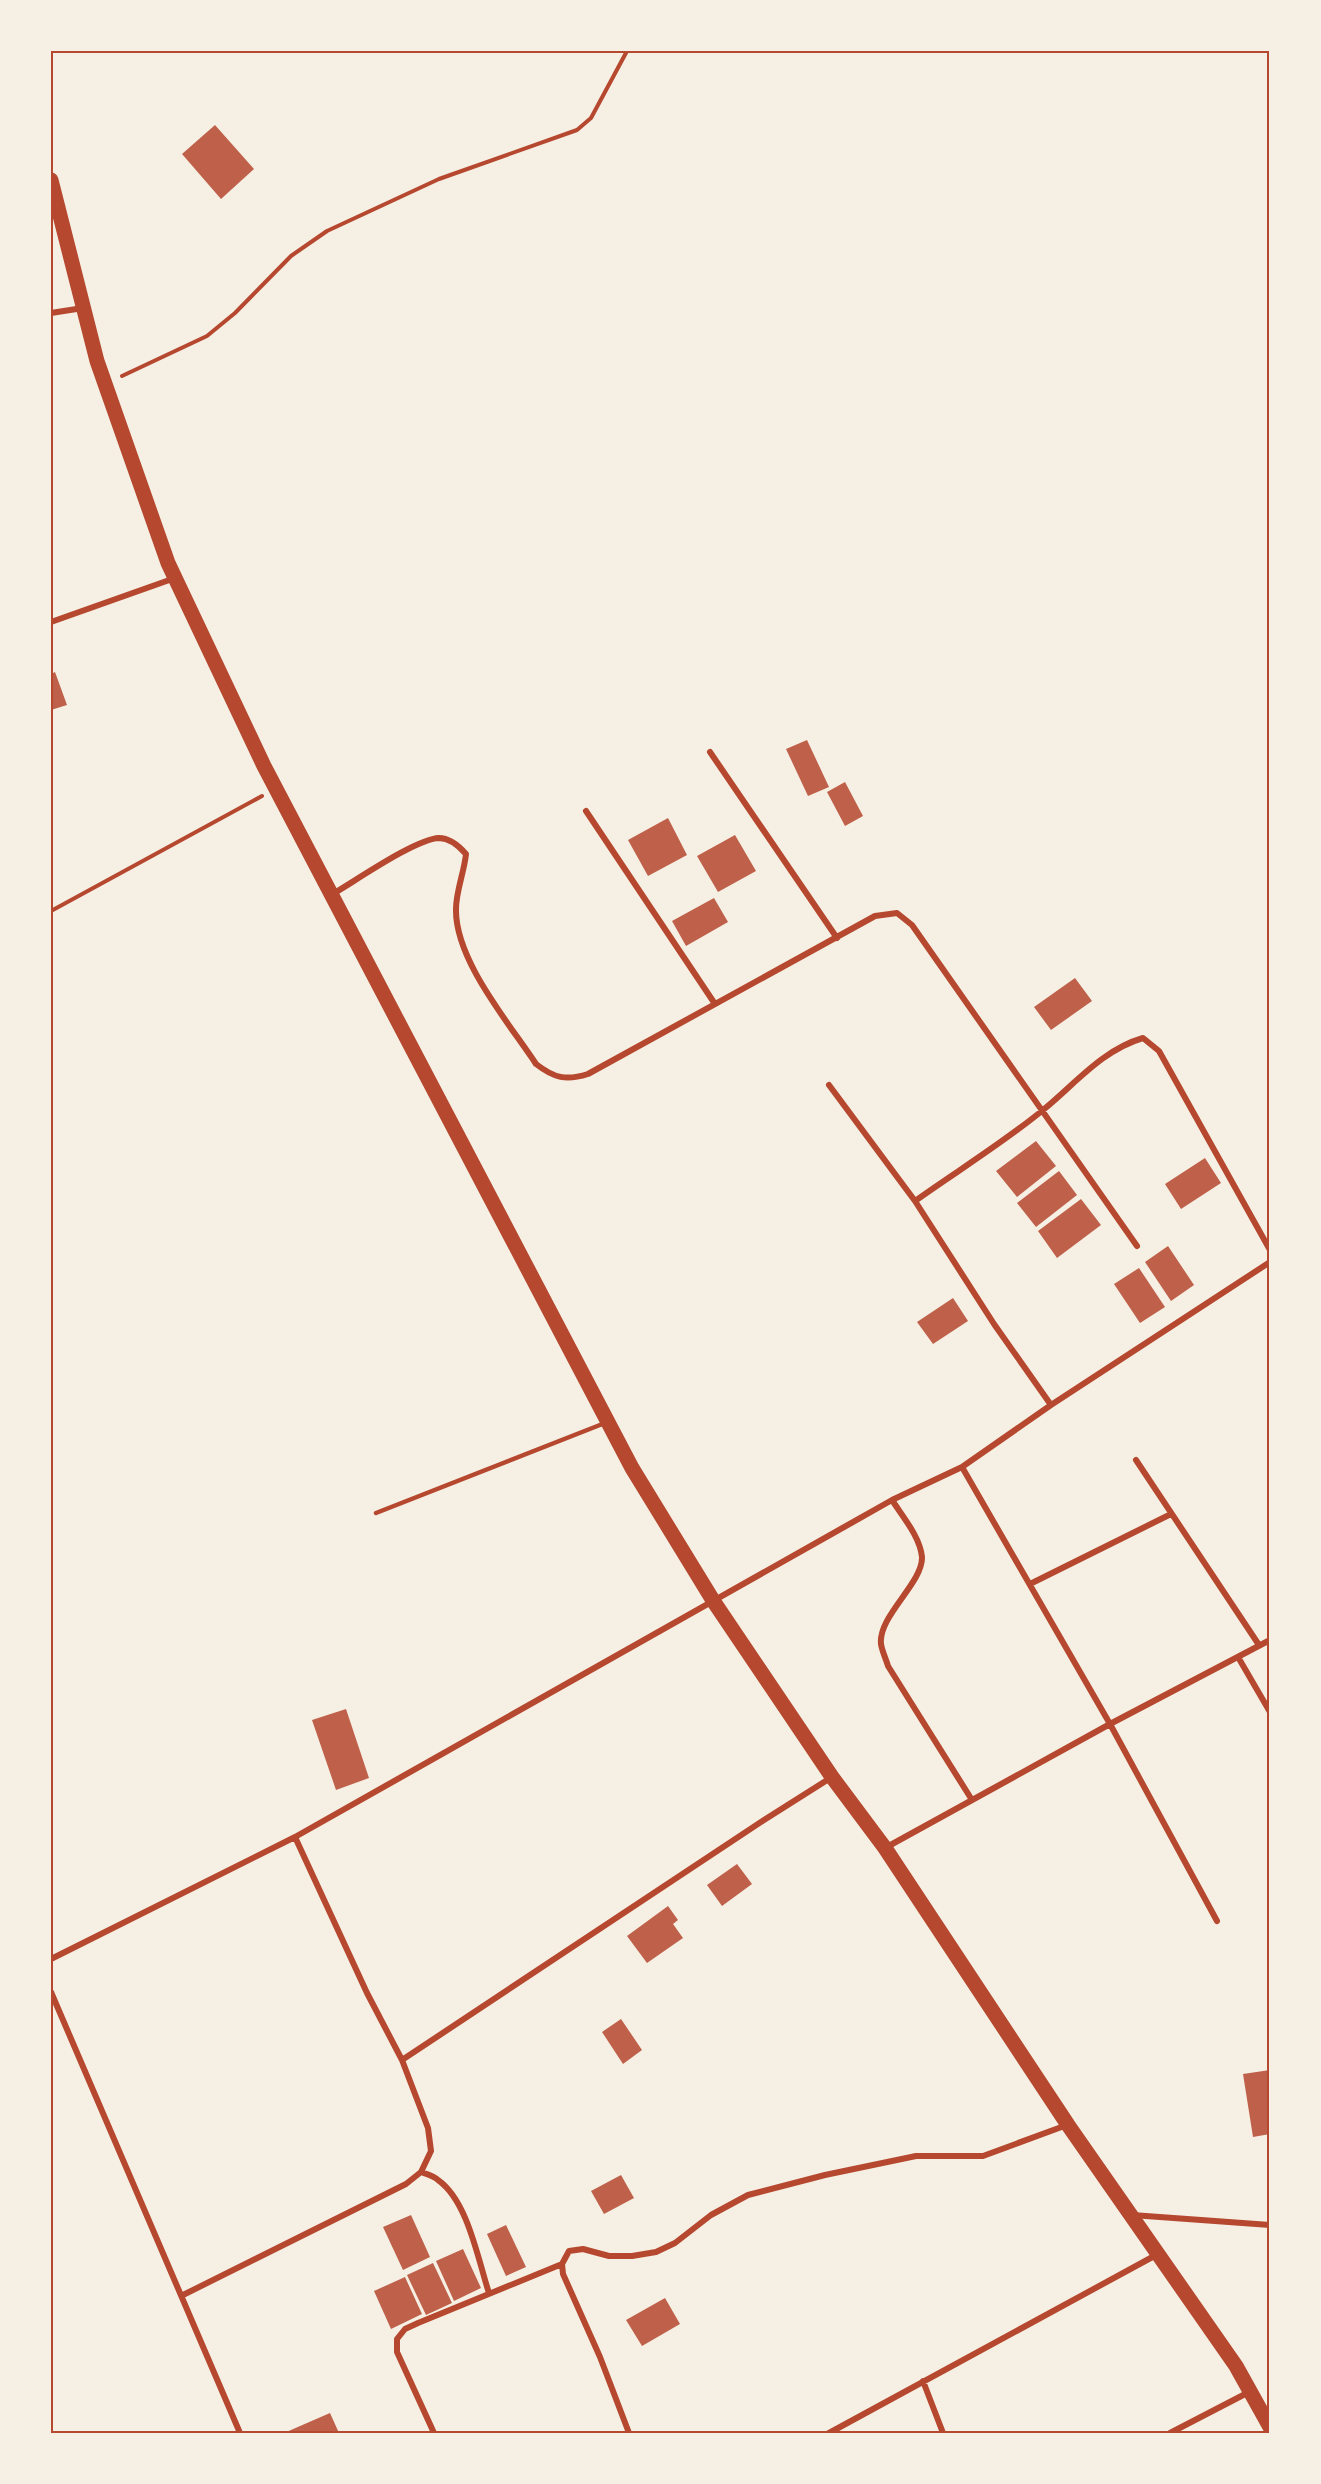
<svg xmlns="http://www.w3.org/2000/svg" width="1321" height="2484" font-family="Quicksand,sans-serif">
	<rect width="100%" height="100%" fill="#f6efe4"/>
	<path fill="#bf614a" d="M 215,125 L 254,169 L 221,199 L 182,154 Z
		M 55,672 L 67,705 L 51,710 L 51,674 Z
		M 807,740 L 829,787 L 808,796 L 786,749 Z
		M 845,782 L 863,816 L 845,826 L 827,792 Z
		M 668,818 L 687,855 L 648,876 L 628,840 Z
		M 735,835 L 756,871 L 718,892 L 697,856 Z
		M 714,898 L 728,922 L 686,946 L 672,921 Z
		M 1075,978 L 1092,1001 L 1051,1030 L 1034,1007 Z
		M 1036,1141 L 1056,1166 L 1017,1197 L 996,1171 Z
		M 1205,1158 L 1221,1183 L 1181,1209 L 1165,1184 Z
		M 1059,1171 L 1077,1195 L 1036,1227 L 1017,1203 Z
		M 1081,1199 L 1101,1225 L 1057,1258 L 1038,1231 Z
		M 1168,1246 L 1194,1285 L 1171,1301 L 1145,1262 Z
		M 1139,1268 L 1165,1307 L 1140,1323 L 1114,1284 Z
		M 953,1298 L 968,1321 L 933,1344 L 917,1322 Z
		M 346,1709 L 369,1778 L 336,1790 L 312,1720 Z
		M 737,1864 L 752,1884 L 722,1906 L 707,1885 Z
		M 668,1906 L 678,1920 L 673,1924 L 683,1938 L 647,1963 L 627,1936 Z
		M 621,2019 L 642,2050 L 623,2064 L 602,2032 Z
		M 1270,2070 L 1270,2134 L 1253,2137 L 1243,2074 Z
		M 621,2175 L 634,2198 L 604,2214 L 591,2191 Z
		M 411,2215 L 430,2257 L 403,2270 L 383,2227 Z
		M 506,2225 L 526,2267 L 506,2276 L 487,2234 Z
		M 463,2249 L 481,2288 L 454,2301 L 436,2261 Z
		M 433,2263 L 452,2303 L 426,2315 L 407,2275 Z
		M 405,2277 L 422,2314 L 391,2329 L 374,2291 Z
		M 665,2298 L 680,2324 L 642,2346 L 626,2320 Z
		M 330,2413 L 339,2433 L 284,2433 Z"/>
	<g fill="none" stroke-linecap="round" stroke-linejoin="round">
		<path stroke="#b5482f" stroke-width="4" d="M 122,376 L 207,336 L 235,313 L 291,256 L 327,231 L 439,179 L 577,130 L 591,118 L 627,51
			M 51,911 L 262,796"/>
		<path stroke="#b5482f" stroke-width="4.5" d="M 376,1513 L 605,1423"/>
		<path stroke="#b5482f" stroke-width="6" d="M 51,313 L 83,308
			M 51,622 L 175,578
			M 710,752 L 837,938
			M 586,811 L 715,1004
			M 331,895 C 354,882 415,839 439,838 C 450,838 459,846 466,854 C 464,873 456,891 456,909 C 455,960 509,1023 536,1064 C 554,1078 566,1081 588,1074 L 875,916 L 897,913 L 912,925 L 1137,1246
			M 829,1085 L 915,1201 L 994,1324 L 1051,1405
			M 915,1201 C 957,1171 1003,1143 1043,1110 C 1075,1084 1102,1050 1143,1038 L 1159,1051 L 1270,1250
			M 1136,1460 L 1259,1645
			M 962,1467 L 1110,1724 L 1217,1921
			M 892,1500 C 903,1517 920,1537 922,1557 C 923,1583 878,1616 881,1644 C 882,1651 886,1659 888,1666 L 972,1800
			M 1030,1584 L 1171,1514
			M 1238,1657 L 1270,1712
			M 885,1848 L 1110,1724 L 1270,1640
			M 51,1959 L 295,1837 L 892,1500 L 962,1467 L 1051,1405 L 1270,1262
			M 51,1992 L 240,2433
			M 402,2060 L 764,1820 L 832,1777
			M 421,2172 C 427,2174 434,2176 438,2180 C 468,2201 478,2260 489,2293
			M 1132,2215 L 1270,2225
			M 183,2295 L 406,2184 L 421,2172 L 431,2151 L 428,2128 L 402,2060 L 367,1993 L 295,1837
			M 923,2381 L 943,2433
			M 434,2433 L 397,2352 L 397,2339 L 405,2329 L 418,2323 L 562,2264
			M 629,2433 L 600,2357 L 563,2274 L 562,2264 L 569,2251 L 583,2249 L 609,2256 L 632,2256 L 656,2252 L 675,2243 L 711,2215 L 748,2195 L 825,2175 L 916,2156 L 983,2156 L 1067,2125
			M 829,2433 L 1158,2254
			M 1170,2433 L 1251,2391"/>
		<path stroke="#b5482f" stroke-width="15" d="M 51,180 L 97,361 L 168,563 L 264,766 L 632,1468 L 714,1602 L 832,1777 L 885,1848 L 1068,2125 L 1236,2366 L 1270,2427"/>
	</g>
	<rect width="1321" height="2484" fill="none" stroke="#f6efe4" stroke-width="105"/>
	<rect x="52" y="52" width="1216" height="2380" fill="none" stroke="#b5482f" stroke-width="2"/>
</svg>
